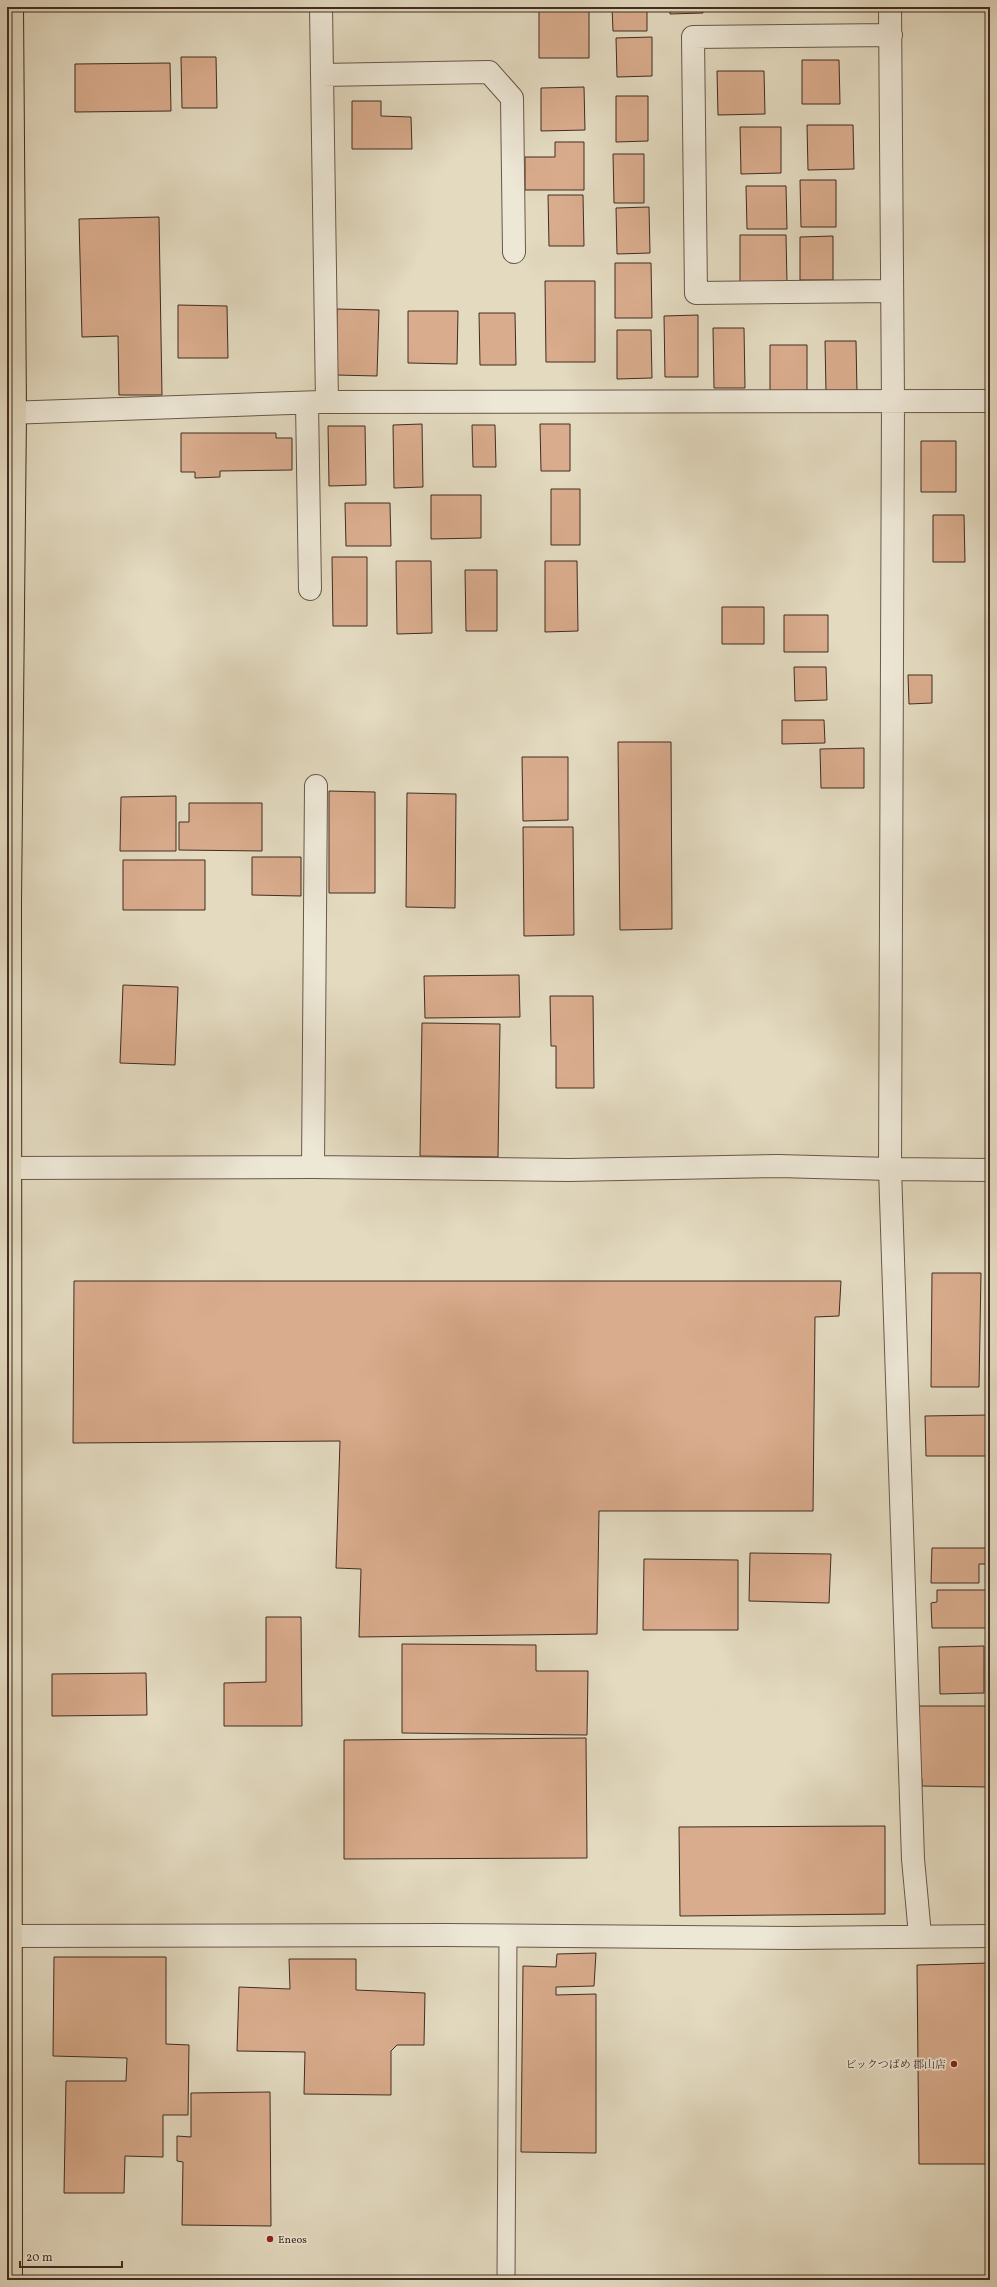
<svg xmlns="http://www.w3.org/2000/svg" width="997" height="2287" font-family="Vollkorn,'Noto Serif JP',serif">
	<rect width="100%" height="100%" fill="#e3dac0"/>
	<filter id="stains"><feTurbulence type="fractalNoise" baseFrequency=".005" numOctaves="4"/><feColorMatrix values="0 0 0 0 .2 0 0 0 0 .09 0 0 0 0 .02 0 0 0 .5 -.17"/></filter>
	<radialGradient id="worn" r=".72"><stop offset=".6" stop-color="#630" stop-opacity="0"/><stop offset="1" stop-color="#630" stop-opacity=".3"/></radialGradient>
	<path fill="#d9ac8d" stroke="#422c21" d="M 539,7 L 589,7 L 589,58 L 539,58 Z
		M 612,7 L 647,7 L 647,31 L 613,31 Z
		M 670,7 L 703,7 L 703,13 L 670,14 Z
		M 828,7 L 859,7 L 859,9 L 828,9 Z
		M 987,36 L 990,36 L 990,380 L 988,380 Z
		M 652,37 L 652,76 L 617,77 L 616,38 Z
		M 181,57 L 216,57 L 217,108 L 182,108 Z
		M 802,60 L 839,60 L 840,104 L 802,104 Z
		M 170,63 L 171,111 L 75,112 L 75,64 Z
		M 717,71 L 764,71 L 765,114 L 718,115 Z
		M 584,87 L 585,130 L 541,131 L 541,88 Z
		M 616,96 L 648,96 L 648,141 L 616,142 Z
		M 352,101 L 381,101 L 381,116 L 411,117 L 412,149 L 352,149 Z
		M 807,125 L 853,125 L 854,169 L 808,170 Z
		M 740,127 L 781,127 L 781,173 L 741,174 Z
		M 555,142 L 584,142 L 584,190 L 525,190 L 525,157 L 555,157 Z
		M 613,154 L 644,154 L 644,203 L 614,203 Z
		M 800,180 L 836,180 L 836,227 L 801,227 Z
		M 746,186 L 786,186 L 787,229 L 747,229 Z
		M 548,195 L 583,195 L 584,246 L 549,246 Z
		M 649,207 L 650,253 L 617,254 L 616,208 Z
		M 159,217 L 162,395 L 119,395 L 118,336 L 82,337 L 79,219 Z
		M 740,235 L 786,235 L 787,283 L 740,283 Z
		M 833,236 L 833,280 L 800,280 L 800,237 Z
		M 615,263 L 651,263 L 652,318 L 615,318 Z
		M 545,281 L 595,281 L 595,362 L 546,362 Z
		M 178,305 L 227,306 L 228,358 L 178,358 Z
		M 337,309 L 379,310 L 377,376 L 336,375 Z
		M 408,311 L 458,311 L 457,364 L 408,363 Z
		M 479,313 L 515,313 L 516,365 L 480,365 Z
		M 698,315 L 698,377 L 665,377 L 664,316 Z
		M 713,328 L 744,328 L 745,388 L 714,388 Z
		M 617,330 L 651,330 L 652,378 L 617,379 Z
		M 825,341 L 856,341 L 857,392 L 826,392 Z
		M 770,345 L 807,345 L 807,391 L 770,392 Z
		M 422,424 L 423,487 L 394,488 L 393,425 Z
		M 540,424 L 570,424 L 570,471 L 541,471 Z
		M 472,425 L 495,425 L 496,467 L 473,467 Z
		M 328,426 L 365,426 L 366,485 L 329,486 Z
		M 181,433 L 276,433 L 276,438 L 292,438 L 292,470 L 220,471 L 220,477 L 195,478 L 195,472 L 181,472 Z
		M 921,441 L 956,441 L 956,492 L 921,492 Z
		M 551,489 L 580,489 L 580,545 L 551,545 Z
		M 431,495 L 481,495 L 481,538 L 431,539 Z
		M 345,503 L 390,503 L 391,546 L 346,546 Z
		M 933,515 L 964,515 L 965,562 L 933,562 Z
		M 988,517 L 990,517 L 990,555 L 988,555 Z
		M 332,557 L 367,557 L 367,626 L 333,626 Z
		M 396,561 L 431,561 L 432,633 L 397,634 Z
		M 545,561 L 577,561 L 578,631 L 545,632 Z
		M 465,570 L 497,570 L 497,631 L 466,631 Z
		M 722,607 L 764,607 L 764,644 L 722,644 Z
		M 784,615 L 828,615 L 828,652 L 784,652 Z
		M 794,667 L 826,667 L 827,700 L 795,701 Z
		M 908,675 L 932,675 L 932,703 L 909,704 Z
		M 782,720 L 824,720 L 825,743 L 782,744 Z
		M 618,742 L 671,742 L 672,929 L 620,930 Z
		M 864,748 L 864,788 L 821,788 L 820,749 Z
		M 522,757 L 568,757 L 568,820 L 523,821 Z
		M 329,791 L 375,792 L 375,893 L 329,893 Z
		M 407,793 L 456,794 L 455,908 L 406,907 Z
		M 176,796 L 176,851 L 120,851 L 121,797 Z
		M 189,803 L 262,803 L 262,851 L 179,850 L 179,822 L 189,822 Z
		M 523,827 L 573,827 L 574,935 L 524,936 Z
		M 252,857 L 301,857 L 301,896 L 252,895 Z
		M 123,860 L 205,860 L 205,910 L 123,910 Z
		M 519,975 L 520,1017 L 425,1018 L 424,976 Z
		M 123,985 L 178,987 L 175,1065 L 120,1063 Z
		M 550,996 L 593,996 L 594,1088 L 556,1088 L 556,1046 L 551,1046 Z
		M 422,1023 L 500,1024 L 498,1157 L 420,1156 Z
		M 932,1273 L 981,1273 L 979,1387 L 931,1387 Z
		M 74,1281 L 841,1281 L 839,1316 L 815,1317 L 813,1511 L 599,1511 L 597,1634 L 359,1637 L 361,1569 L 336,1568 L 340,1441 L 73,1443 Z
		M 990,1415 L 990,1456 L 926,1456 L 925,1416 Z
		M 932,1548 L 986,1548 L 986,1564 L 979,1564 L 979,1583 L 931,1583 Z
		M 750,1553 L 831,1554 L 829,1603 L 749,1601 Z
		M 644,1559 L 738,1560 L 738,1630 L 643,1630 Z
		M 937,1590 L 986,1590 L 986,1628 L 932,1628 L 931,1603 L 937,1602 Z
		M 266,1617 L 301,1617 L 302,1726 L 224,1726 L 224,1683 L 266,1682 Z
		M 402,1644 L 536,1645 L 536,1671 L 588,1671 L 587,1735 L 402,1733 Z
		M 984,1646 L 984,1693 L 940,1694 L 939,1647 Z
		M 146,1673 L 147,1715 L 52,1716 L 52,1674 Z
		M 915,1706 L 990,1706 L 990,1787 L 922,1786 L 922,1779 L 915,1779 Z
		M 586,1738 L 587,1858 L 344,1859 L 344,1740 Z
		M 885,1826 L 885,1914 L 680,1916 L 679,1827 Z
		M 596,1953 L 594,1986 L 556,1987 L 556,1995 L 596,1994 L 596,2153 L 521,2152 L 523,1966 L 556,1967 L 557,1954 Z
		M 54,1957 L 166,1957 L 166,2044 L 189,2045 L 188,2115 L 163,2115 L 163,2157 L 125,2156 L 124,2193 L 64,2193 L 66,2081 L 126,2081 L 127,2058 L 53,2056 Z
		M 289,1959 L 356,1959 L 356,1990 L 425,1993 L 424,2045 L 397,2045 L 391,2051 L 391,2095 L 304,2094 L 305,2052 L 237,2051 L 239,1987 L 290,1989 Z
		M 990,1963 L 990,2164 L 919,2164 L 917,1965 Z
		M 270,2092 L 271,2226 L 182,2225 L 183,2162 L 177,2161 L 177,2136 L 191,2137 L 191,2093 Z"/>
	<g fill="none" stroke-linecap="round" stroke-linejoin="round">
		<g stroke="#6a5849" stroke-width="19">
			<path id="lane" d="M 506,2280 L 508,1936"/>
		</g>
		<g stroke="#6a5849" stroke-width="24">
			<path id="street" d="M 321,7 L 327,402
				M 890,7 L 893,401 L 890,1169 L 990,1170
				M 891,35 L 693,37 L 696,293 L 892,291
				M 322,75 L 489,72 L 512,98 L 514,252
				M 307,403 L 310,589
				M 7,413 L 321,402 L 990,401
				M 313,1167 L 316,786
				M 7,1168 L 313,1167 L 569,1170 L 778,1166 L 890,1169 L 913,1859 L 920,1935
				M 7,1936 L 445,1935 L 794,1938 L 990,1936"/>
		</g>
		<g stroke="#422c21" stroke-width="24">
			<path id="primary" d="M 11,2280 L 10,904 L 15,413 L 12,7"/>
		</g>
		<use href="#lane" stroke="#ede7d6" stroke-width="17"/>
		<use href="#street" stroke="#ede7d6" stroke-width="22"/>
		<use href="#primary" stroke="#e3dac0" stroke-width="22"/>
	</g>
	<g fill="#8f2418" stroke="#ede7d6" stroke-width="1.5">
		<circle cx="954" cy="2064" r="4"/>
		<circle cx="270" cy="2239" r="4"/>
	</g>
	<g text-anchor="middle" stroke-width="3.5" stroke-linejoin="round" paint-order="stroke">
		<g font-size="11" fill="#422c21" stroke="#ede7d6" text-anchor="end">
			<text x="946" y="2068">ビックつばめ 郡山店</text>
			<text x="278" y="2243" text-anchor="start">Eneos</text>
		</g>
	</g>
	<rect width="997" height="2287" fill="none" stroke="#e3dac0" stroke-width="24"/>
	<rect x="8" y="8" width="981" height="2271" fill="none" stroke="#422c21" stroke-width="2"/>
	<rect x="12" y="12" width="973" height="2263" fill="none" stroke="#422c21"/>
	<path d="M20 2261v6h102v-6" fill="none" stroke="#422c21" stroke-width="2"/>
	<text x="26" y="2261" font-size="12" fill="#422c21" stroke="#ede7d6" stroke-width="3" paint-order="stroke">20 m</text>
	<rect width="100%" height="100%" filter="url(#stains)"/>
	<rect width="100%" height="100%" fill="url(#worn)"/>
</svg>
